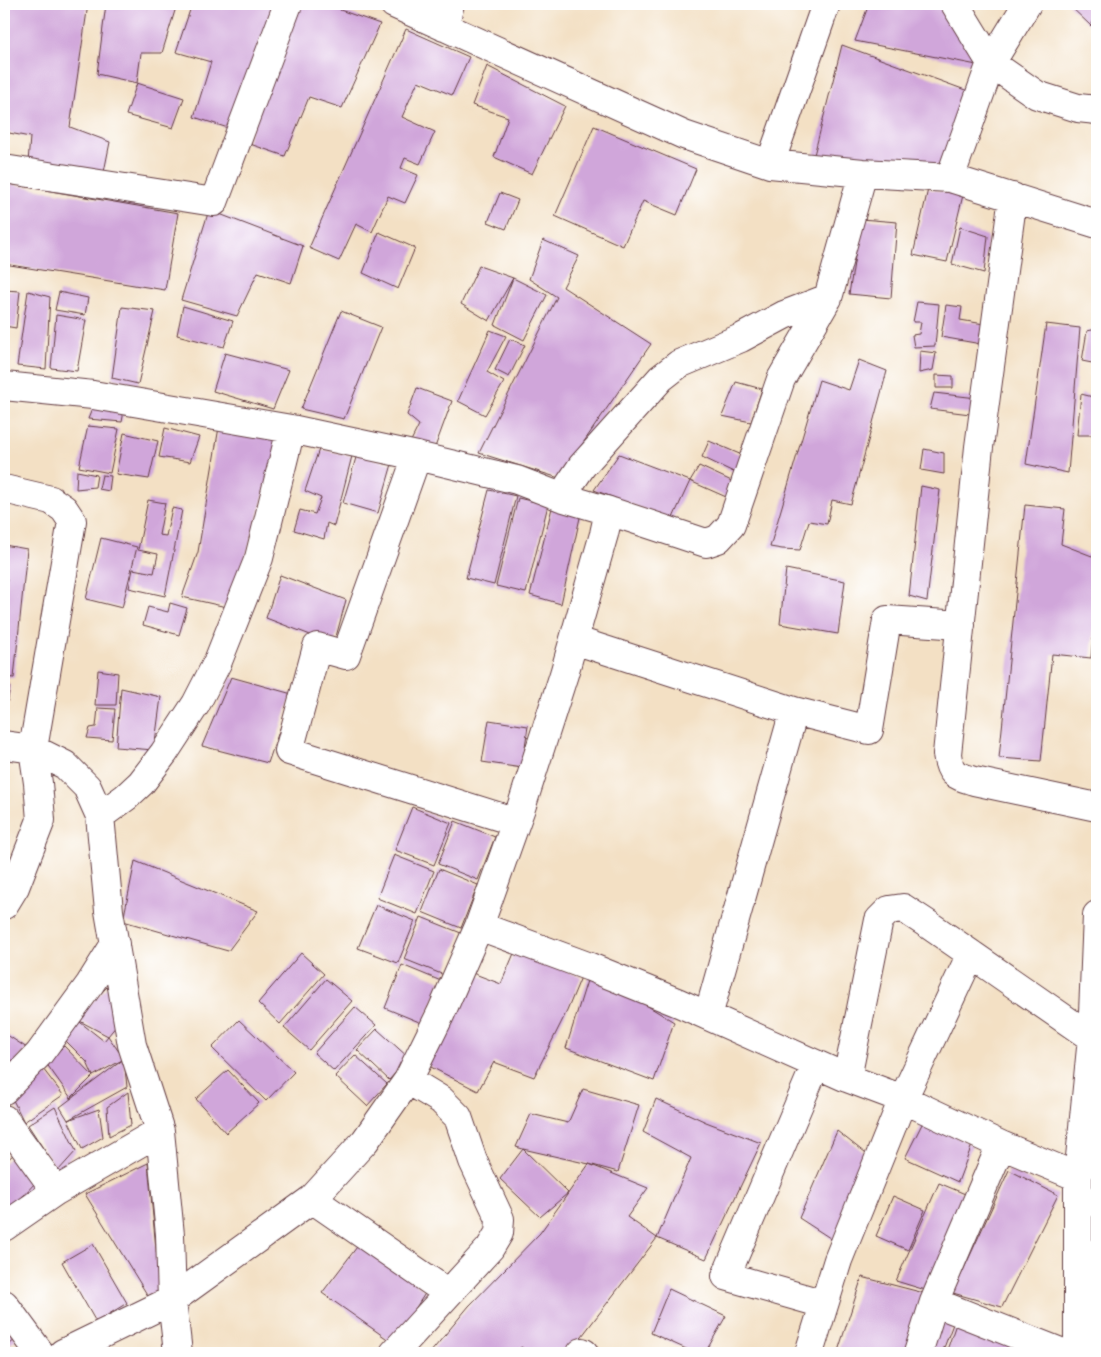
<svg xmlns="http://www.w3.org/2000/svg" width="1101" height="1357" font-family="Alegreya,serif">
	<rect width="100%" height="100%" fill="#fff"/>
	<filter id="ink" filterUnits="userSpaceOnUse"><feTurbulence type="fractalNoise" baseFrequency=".02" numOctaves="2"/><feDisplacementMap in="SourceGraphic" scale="10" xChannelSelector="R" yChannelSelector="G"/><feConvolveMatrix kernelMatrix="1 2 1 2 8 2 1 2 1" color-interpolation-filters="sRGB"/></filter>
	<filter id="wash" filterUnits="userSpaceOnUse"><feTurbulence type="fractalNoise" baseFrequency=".0096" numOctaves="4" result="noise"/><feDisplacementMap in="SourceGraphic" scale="20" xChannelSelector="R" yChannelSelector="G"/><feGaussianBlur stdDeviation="1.12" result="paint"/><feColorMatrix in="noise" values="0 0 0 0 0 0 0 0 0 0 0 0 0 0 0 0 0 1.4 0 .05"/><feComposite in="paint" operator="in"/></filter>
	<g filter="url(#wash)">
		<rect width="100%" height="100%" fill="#f3e0c4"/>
		<g id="blocks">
			<path fill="#d0a6da" d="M 4,4 L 88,4 L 70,127 L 110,142 L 103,177 L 28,163 L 30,137 L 4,132 Z
				M 106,4 L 177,4 L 162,53 L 141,53 L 137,83 L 97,74 Z
				M 192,4 L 274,4 L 228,128 L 194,117 L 211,62 L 176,52 Z
				M 290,4 L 341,4 L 340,10 L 380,24 L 342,108 L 309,97 L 285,156 L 247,143 Z
				M 869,4 L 944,4 L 982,66 L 855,41 Z
				M 1068,4 L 1097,4 L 1097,14 L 1091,26 Z
				M 406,29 L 469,57 L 452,95 L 418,81 L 402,117 L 435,132 L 420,164 L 405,158 L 401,168 L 418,175 L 405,203 L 388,196 L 372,232 L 356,224 L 339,261 L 309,248 Z
				M 842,45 L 968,91 L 942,166 L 814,155 Z
				M 487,66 L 565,106 L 532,174 L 494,157 L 508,117 L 472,105 Z
				M 137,83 L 184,98 L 173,128 L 126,115 Z
				M 594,126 L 696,169 L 677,215 L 643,201 L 623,246 L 555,216 Z
				M 4,183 L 178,213 L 165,290 L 4,264 Z
				M 928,189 L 963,195 L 947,262 L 913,255 Z
				M 500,193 L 518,200 L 506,229 L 488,222 Z
				M 209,210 L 303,246 L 291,283 L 258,272 L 237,316 L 181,300 Z
				M 861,219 L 897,222 L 891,298 L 849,294 Z
				M 960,227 L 988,236 L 984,273 L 952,264 Z
				M 379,232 L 415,248 L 398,289 L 363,273 Z
				M 543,240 L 579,256 L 563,287 L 651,344 L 559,478 L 479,453 L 557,297 L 529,279 Z
				M 479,266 L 513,278 L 489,321 L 461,304 Z
				M 513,278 L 547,295 L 524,340 L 495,325 Z
				M 4,290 L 20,291 L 16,328 L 4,326 Z
				M 28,291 L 50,297 L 46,369 L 17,366 Z
				M 59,292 L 88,298 L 85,315 L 55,310 Z
				M 917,302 L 939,304 L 935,346 L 914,347 L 912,335 L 919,334 L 921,322 L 913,322 Z
				M 946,305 L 962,307 L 960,320 L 990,325 L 987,345 L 941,337 Z
				M 183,306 L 233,321 L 224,347 L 177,335 Z
				M 122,307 L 155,311 L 138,384 L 112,378 Z
				M 341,311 L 381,327 L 344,419 L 301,409 Z
				M 56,315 L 86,320 L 77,371 L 51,368 Z
				M 1046,324 L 1080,328 L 1068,473 L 1026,464 Z
				M 1097,329 L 1097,364 L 1082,361 L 1087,331 Z
				M 490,330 L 506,336 L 487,372 L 504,382 L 485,415 L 458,401 Z
				M 510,339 L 525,345 L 509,377 L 495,370 Z
				M 920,351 L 936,353 L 933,370 L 919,373 Z
				M 225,353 L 289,370 L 273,409 L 213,391 Z
				M 859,360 L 887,371 L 851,504 L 832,500 L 827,524 L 809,521 L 800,550 L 782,549 L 770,547 L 819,380 L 849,390 Z
				M 936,375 L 953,376 L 953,388 L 936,388 Z
				M 736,382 L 762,389 L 751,422 L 722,416 Z
				M 417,388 L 452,401 L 434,450 L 411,441 L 419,425 L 407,415 Z
				M 934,393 L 977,398 L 978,415 L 930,409 Z
				M 1081,394 L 1097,398 L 1093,435 L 1077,435 Z
				M 94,404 L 124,411 L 122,422 L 88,419 Z
				M 88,426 L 119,429 L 110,473 L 79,467 Z
				M 219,427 L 280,439 L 231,608 L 182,597 L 198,552 Z
				M 165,428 L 199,437 L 190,462 L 159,457 Z
				M 124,433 L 158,441 L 149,479 L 116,474 Z
				M 709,441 L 749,458 L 742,476 L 702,457 Z
				M 319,449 L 352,456 L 334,526 L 327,523 L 324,539 L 294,530 L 300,510 L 315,514 L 321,498 L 305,491 Z
				M 924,449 L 944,453 L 944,474 L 921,470 Z
				M 357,454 L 392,464 L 378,513 L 343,503 Z
				M 619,454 L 690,481 L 672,520 L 594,490 Z
				M 699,466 L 738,484 L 733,500 L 690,481 Z
				M 77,471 L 97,475 L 95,487 L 76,489 Z
				M 102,475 L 111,476 L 109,491 L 99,489 Z
				M 921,486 L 940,490 L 927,601 L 909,596 Z
				M 489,490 L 516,496 L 494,585 L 466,578 Z
				M 518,498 L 548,505 L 526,593 L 496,586 Z
				M 148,500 L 165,503 L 159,535 L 166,536 L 172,508 L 182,510 L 165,596 L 129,588 L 133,569 L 154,573 L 158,554 L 138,550 Z
				M 553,504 L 581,513 L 561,604 L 530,595 Z
				M 1025,505 L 1065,509 L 1061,544 L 1097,558 L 1097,597 L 1091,658 L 1052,654 L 1041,761 L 999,758 Z
				M 101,538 L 137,547 L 122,608 L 86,599 Z
				M 4,545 L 27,549 L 14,678 L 4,677 L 4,619 L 7,580 L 4,580 Z
				M 786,569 L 845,581 L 838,634 L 780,624 Z
				M 280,575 L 346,600 L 334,644 L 266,618 Z
				M 170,603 L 187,608 L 179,635 L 143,625 L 148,607 L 168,612 Z
				M 98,670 L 118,673 L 116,705 L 95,705 Z
				M 231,677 L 292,694 L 268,763 L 202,746 Z
				M 4,684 L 10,685 L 5,720 L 4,720 Z
				M 121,688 L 161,697 L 154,750 L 116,747 Z
				M 98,708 L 115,709 L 112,740 L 87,738 L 90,728 L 96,727 Z
				M 489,720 L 528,726 L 522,768 L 482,762 Z
				M 412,807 L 451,823 L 434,865 L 395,850 Z
				M 455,821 L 495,837 L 478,880 L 438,864 Z
				M 394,855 L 434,871 L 417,914 L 377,898 Z
				M 135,861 L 258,911 L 228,951 L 123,921 Z
				M 439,869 L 478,885 L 461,928 L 422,912 Z
				M 376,905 L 415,921 L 398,963 L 358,948 Z
				M 421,917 L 461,933 L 444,975 L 404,959 Z
				M 515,951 L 581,977 L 567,1011 L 534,1077 L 494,1062 L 478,1091 L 423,1063 L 462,969 L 501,984 Z
				M 301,953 L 324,974 L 280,1024 L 258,1003 Z
				M 402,965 L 441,981 L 424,1024 L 385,1008 Z
				M 590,971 L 674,1022 L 654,1081 L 566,1048 Z
				M 326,979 L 352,1001 L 309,1050 L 284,1028 Z
				M 107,987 L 121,1020 L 108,1036 L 76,1019 L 104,1041 L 108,1036 L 124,1059 L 93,1076 L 71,1098 L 46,1063 L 64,1046 L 93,1076 L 87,1062 L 66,1041 L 76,1019 Z
				M 355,1007 L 376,1025 L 334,1071 L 314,1053 Z
				M 239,1020 L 294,1072 L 266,1101 L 212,1048 Z
				M 377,1029 L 409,1058 L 389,1080 L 357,1050 Z
				M 4,1033 L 27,1048 L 4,1078 Z
				M 355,1055 L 387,1084 L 367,1106 L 335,1076 Z
				M 124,1059 L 127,1087 L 68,1120 L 60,1107 Z
				M 43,1069 L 63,1095 L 24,1122 L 12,1098 Z
				M 228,1070 L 259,1103 L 226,1133 L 196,1099 Z
				M 583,1089 L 639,1105 L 618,1172 L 589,1164 L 648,1188 L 627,1217 L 657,1238 L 569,1353 L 531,1353 L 521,1347 L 515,1353 L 430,1353 L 469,1306 L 540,1233 L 589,1164 L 523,1149 L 568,1193 L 540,1217 L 500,1179 L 523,1149 L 516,1147 L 531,1114 L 568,1123 Z
				M 128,1092 L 131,1125 L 109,1136 L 107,1107 Z
				M 656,1099 L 706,1122 L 761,1143 L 706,1259 L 657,1238 L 691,1158 L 643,1132 Z
				M 55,1107 L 76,1151 L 58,1171 L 28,1125 Z
				M 99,1109 L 103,1137 L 82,1149 L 68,1120 Z
				M 924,1120 L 972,1145 L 958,1182 L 905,1158 Z
				M 837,1131 L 870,1157 L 833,1240 L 799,1218 Z
				M 14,1154 L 36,1182 L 7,1213 L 4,1210 L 4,1163 Z
				M 148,1163 L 160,1292 L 148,1296 L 85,1194 Z
				M 1009,1170 L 1058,1195 L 1002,1307 L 953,1293 Z
				M 939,1183 L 970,1196 L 932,1292 L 896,1281 Z
				M 893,1196 L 925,1210 L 908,1250 L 876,1236 Z
				M 363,1239 L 426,1292 L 393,1343 L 322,1293 Z
				M 93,1244 L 127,1303 L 96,1322 L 62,1262 Z
				M 862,1277 L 924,1293 L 907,1353 L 844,1353 L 838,1351 Z
				M 669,1289 L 726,1316 L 705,1353 L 695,1353 L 651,1333 Z
				M 936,1309 L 956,1316 L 942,1353 L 920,1353 Z
				M 958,1318 L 1029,1353 L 1003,1353 L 997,1350 L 996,1353 L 946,1353 Z
				M 4,1323 L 16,1339 L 4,1349 Z"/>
		</g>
	</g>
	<g filter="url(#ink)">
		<use href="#blocks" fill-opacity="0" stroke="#633c42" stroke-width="1"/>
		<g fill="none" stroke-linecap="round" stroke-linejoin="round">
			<g stroke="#633c42" stroke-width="30">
				<path id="street" d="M 394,4 L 684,135 L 770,164 L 863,173 L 950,178 L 1097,224
					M 955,4 L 991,63 L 1037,95 L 1078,108 L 1097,110
					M 444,27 L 450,4
					M 770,164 L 826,4
					M 4,169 L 214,202 L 288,4
					M 950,178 L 991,63 L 1027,4
					M 1013,197 L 979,447 L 947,754 C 950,775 955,775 974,781 L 1097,807
					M 4,386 L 93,395 L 291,429 L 417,456 L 517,480 L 561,497 L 582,466 L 661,378 L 679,364 L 741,338 L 784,315 L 828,298
					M 417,456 L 346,655 L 317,647 L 289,751 L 516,822
					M 4,489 L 51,500 L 64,509 L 72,521 L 33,749 L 38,783 L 41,820 L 15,887 L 4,905
					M 609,511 L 706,543 L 718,539 L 731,525 L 781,379 L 828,298 L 863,173
					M 574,640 L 794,711
					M 4,745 L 33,749 L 65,765 L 87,787 L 100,816 L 109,911 L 132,1045 L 160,1131 L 170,1235 L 172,1300 L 178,1353
					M 100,816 L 126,797 L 141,783 L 164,753 L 196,704 L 218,661 L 259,558 L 291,429
					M 479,926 L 590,967 L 679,1003 L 847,1078 L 903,1099 L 1001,1145 L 1078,1177
					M 708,1016 L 794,711 L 869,730 L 887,620 L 961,625
					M 816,1064 L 726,1276 L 824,1304
					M 847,1078 L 879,920 L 889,910 L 903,908 L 929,925 L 1092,1038
					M 4,1090 L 39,1054 L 90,984 L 115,944
					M 4,1119 L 56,1191
					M 312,1199 L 448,1293
					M 4,1227 L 56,1191 L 160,1131
					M 934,1302 L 1063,1353
					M 4,1304 L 40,1353
					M 63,1353 L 172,1300 L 312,1199 L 365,1141 L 408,1080 L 441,1013 L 479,926 L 522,805 L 564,674 L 604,534 L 609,511 L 561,497
					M 394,1353 L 490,1248 L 499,1233 L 500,1219 L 473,1161 L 458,1117 L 441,1100 L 408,1080
					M 581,1353 L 582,1352 L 584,1353
					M 809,1353 L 838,1260 L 903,1099 L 971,954
					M 918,1353 L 934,1302 L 1001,1145
					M 1078,1353 L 1078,1177 L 1092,1038 L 1097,915"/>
			</g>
			<use href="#street" stroke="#fff" stroke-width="28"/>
		</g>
	</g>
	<rect width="1101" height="1357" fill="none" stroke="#fff" stroke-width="20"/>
</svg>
